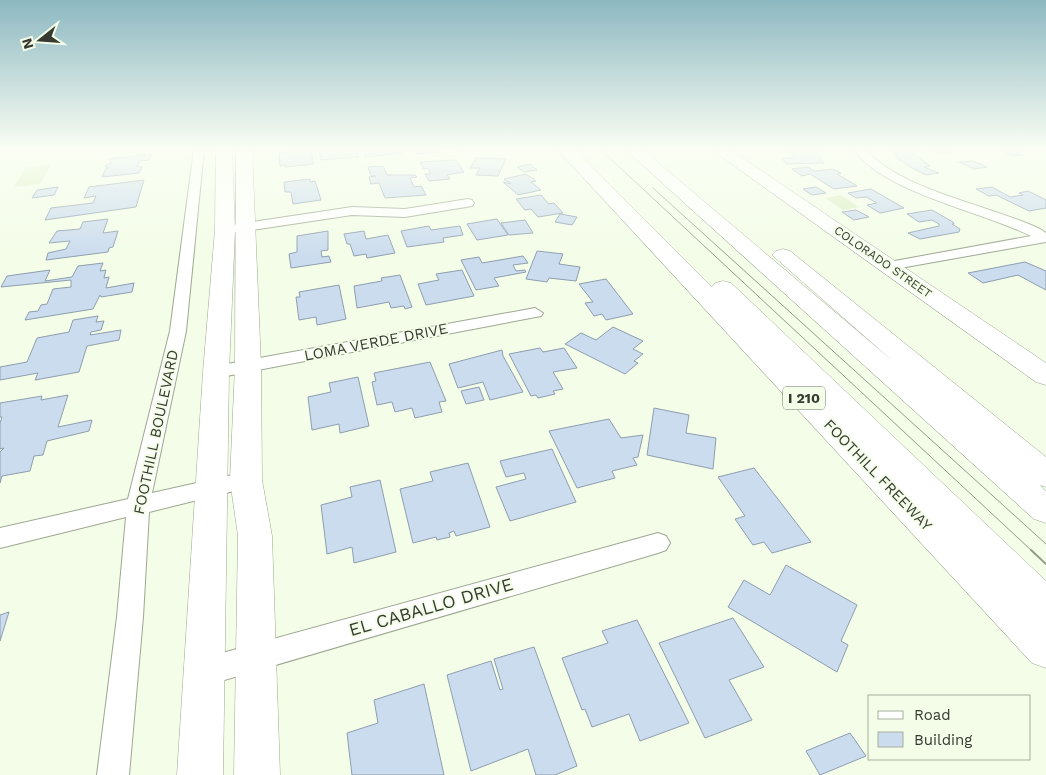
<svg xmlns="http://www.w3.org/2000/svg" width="1046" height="775" font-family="'Work Sans',sans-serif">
	<rect width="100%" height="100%" fill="#f3fde7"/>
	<path fill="#daefc2" d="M 51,165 L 40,184 L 14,187 L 26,167 Z
		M 841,195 L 859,207 L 843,210 L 825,198 Z"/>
	<path fill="#cbdcee" stroke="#8e9eaf" d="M 294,149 L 310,149 L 314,164 L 285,167 L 285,165 L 280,166 L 279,153 L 294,152 Z
		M 337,149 L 356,149 L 359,157 L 321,160 L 319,151 Z
		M 363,149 L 401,149 L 403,153 L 366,157 Z
		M 414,149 L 455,149 L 456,151 L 417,154 Z
		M 786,149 L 815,149 L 822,157 L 818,157 L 824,163 L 786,164 L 782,158 L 795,158 Z
		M 892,149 L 914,150 L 915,154 L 930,166 L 924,167 L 939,173 L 926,175 L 910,167 L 897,158 Z
		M 928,149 L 943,149 L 951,153 L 941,154 Z
		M 1011,149 L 1023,155 L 1012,156 L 1000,150 Z
		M 151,154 L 149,160 L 141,161 L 138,164 L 137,166 L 142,167 L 139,173 L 102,177 L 106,168 L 109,168 L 105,166 L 111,163 L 109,159 Z
		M 476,158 L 506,159 L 498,176 L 476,175 L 480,168 L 470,168 Z
		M 456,160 L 464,172 L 447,175 L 450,179 L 429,181 L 425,174 L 431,174 L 428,168 L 424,169 L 420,162 Z
		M 972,161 L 987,167 L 974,169 L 959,162 Z
		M 530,164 L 537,170 L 524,172 L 517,167 Z
		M 383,166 L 387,175 L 415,175 L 417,177 L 410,178 L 414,187 L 421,186 L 426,195 L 385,198 L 379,183 L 371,184 L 369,177 L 376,176 L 371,176 L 368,167 Z
		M 808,167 L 815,171 L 833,169 L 841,173 L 837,174 L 857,186 L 834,189 L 810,174 L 802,176 L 792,169 Z
		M 526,174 L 536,181 L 531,182 L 541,190 L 518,195 L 503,182 L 511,184 L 504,179 Z
		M 310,179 L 310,182 L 315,181 L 321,200 L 293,204 L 291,192 L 285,192 L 284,182 Z
		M 144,180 L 136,207 L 45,220 L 51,208 L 93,203 L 96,196 L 84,198 L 89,187 Z
		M 58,187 L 54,195 L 32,198 L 37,190 Z
		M 816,187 L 826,193 L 812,195 L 803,189 Z
		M 992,187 L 1010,197 L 1023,195 L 1019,193 L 1028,191 L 1046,200 L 1046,208 L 1029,211 L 996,195 L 989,196 L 976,189 Z
		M 871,189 L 904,208 L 880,213 L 867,205 L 877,203 L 866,197 L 856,198 L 848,193 Z
		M 541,195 L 549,204 L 554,203 L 563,213 L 538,217 L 531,209 L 525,210 L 516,199 Z
		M 856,210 L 869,217 L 854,220 L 842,212 Z
		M 932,210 L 953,222 L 954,224 L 952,224 L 960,229 L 959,232 L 920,239 L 908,233 L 939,226 L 939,224 L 932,220 L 919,222 L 907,214 Z
		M 560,214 L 577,217 L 572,225 L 555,222 Z
		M 108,219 L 103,233 L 118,231 L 113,247 L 109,248 L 108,252 L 46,260 L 48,253 L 66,249 L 70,241 L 49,243 L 57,231 L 80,229 L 83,222 Z
		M 497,219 L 508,235 L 477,240 L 467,224 Z
		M 525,220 L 533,233 L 509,235 L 501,223 Z
		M 429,226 L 431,230 L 460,226 L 463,235 L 443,238 L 444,242 L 407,247 L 401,231 Z
		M 328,231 L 328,250 L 321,251 L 322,257 L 329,256 L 331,262 L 291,268 L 289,254 L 297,252 L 297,236 Z
		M 364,231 L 366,239 L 388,235 L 395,253 L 367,258 L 366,254 L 354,256 L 350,244 L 347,244 L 344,234 Z
		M 537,251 L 563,254 L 559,264 L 580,267 L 576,281 L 549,278 L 547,282 L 526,279 Z
		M 523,256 L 528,263 L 513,265 L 516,271 L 525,270 L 526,272 L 494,278 L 499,286 L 476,290 L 461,260 L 479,257 L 482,263 Z
		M 1025,262 L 1046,271 L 1046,290 L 1018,275 L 983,283 L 968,273 Z
		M 103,263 L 100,271 L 106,270 L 104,278 L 109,277 L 106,288 L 134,283 L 132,292 L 101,297 L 100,295 L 93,309 L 25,320 L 29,312 L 38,311 L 41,305 L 47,304 L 53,289 L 71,287 L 71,280 L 1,287 L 7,276 L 50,270 L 45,281 L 72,277 L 78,266 Z
		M 462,270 L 474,296 L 426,305 L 418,284 L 439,280 L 436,274 Z
		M 400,275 L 412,307 L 405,309 L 404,306 L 391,308 L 389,302 L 357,308 L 354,286 L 382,281 L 381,278 Z
		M 606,279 L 633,314 L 606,320 L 602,314 L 594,316 L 585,303 L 593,302 L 579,284 Z
		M 339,285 L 346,319 L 317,325 L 316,317 L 299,320 L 296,297 L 300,297 L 299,292 Z
		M 98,316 L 96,322 L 104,321 L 101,330 L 91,332 L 90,335 L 121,330 L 119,340 L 87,346 L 79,372 L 35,380 L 38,373 L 0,380 L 0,367 L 27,362 L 37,338 L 69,332 L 73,320 Z
		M 613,327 L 643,341 L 633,349 L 643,354 L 634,361 L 638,363 L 625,374 L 565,344 L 581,333 L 596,340 Z
		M 540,348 L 543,352 L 564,348 L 577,368 L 553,372 L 563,389 L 553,391 L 555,394 L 538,398 L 536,395 L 531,396 L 509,354 Z
		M 502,350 L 503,356 L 523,392 L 490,400 L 483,382 L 458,388 L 449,364 Z
		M 430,362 L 446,401 L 439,402 L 442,412 L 415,418 L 412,408 L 395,412 L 392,402 L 377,405 L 372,382 L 376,381 L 374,373 Z
		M 358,377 L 369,426 L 340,433 L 339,424 L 312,430 L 308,397 L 331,392 L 329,383 Z
		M 479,387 L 484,400 L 466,404 L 461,391 Z
		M 68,395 L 58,427 L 92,420 L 89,431 L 47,441 L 43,455 L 34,456 L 30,471 L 2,476 L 0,483 L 0,452 L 4,448 L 0,449 L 0,423 L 2,417 L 0,417 L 0,403 L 42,396 L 41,400 Z
		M 654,408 L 689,415 L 686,433 L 716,438 L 713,469 L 647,455 Z
		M 609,419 L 621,438 L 643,435 L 638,457 L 633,458 L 637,465 L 612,471 L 615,478 L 577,488 L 549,431 Z
		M 552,449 L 576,502 L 510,521 L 496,487 L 526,479 L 524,473 L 506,477 L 500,461 Z
		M 468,463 L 490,527 L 456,536 L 454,531 L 449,533 L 450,537 L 437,540 L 436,537 L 413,543 L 400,489 L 433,481 L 430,472 Z
		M 754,468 L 811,542 L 772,553 L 764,542 L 753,545 L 735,519 L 745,516 L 718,477 Z
		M 380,480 L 396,552 L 354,563 L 352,547 L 327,554 L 321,505 L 352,497 L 350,487 Z
		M 786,565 L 857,605 L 841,641 L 848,645 L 837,672 L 728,607 L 744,580 L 770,595 Z
		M 9,612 L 0,641 L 0,615 Z
		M 733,618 L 764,667 L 729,680 L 752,720 L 705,738 L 659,643 Z
		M 637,620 L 689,723 L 640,741 L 629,714 L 592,727 L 585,709 L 582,710 L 562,658 L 608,643 L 602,631 Z
		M 534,647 L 577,766 L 555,775 L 536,775 L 528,749 L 471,771 L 447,675 L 491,661 L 500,690 L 503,689 L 494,659 Z
		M 424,684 L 444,775 L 352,775 L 347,733 L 378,723 L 374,700 Z
		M 850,733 L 866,756 L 820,775 L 806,751 Z"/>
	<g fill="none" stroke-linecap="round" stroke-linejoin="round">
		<g stroke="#9da792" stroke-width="2">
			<path id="street" d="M 194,149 L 204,149 L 186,331 L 152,493 L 246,472 L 254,474 L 257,480 L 254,486 L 246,488 L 149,512 L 143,617 L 129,775 L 97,775 L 117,617 L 126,517 L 0,548 L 0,528 L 128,499 L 170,331 Z
				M 854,149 L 865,149 C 899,190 990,205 1040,229 L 1046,233 L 1046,242 L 889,270 L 884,269 L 882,266 L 884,263 L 889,262 L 1031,236 C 984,212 881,192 854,149 Z
				M 468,199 L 472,200 L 474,203 L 472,206 L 405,217 L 352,215 L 225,234 L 218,230 L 225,226 L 352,207 L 405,209 Z
				M 535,308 L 543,313 L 541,316 L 216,378 L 210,376 L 207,372 L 210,368 L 216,366 Z
				M 658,533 L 666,536 L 670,543 L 666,550 L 658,553 L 204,686 L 194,682 L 190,672 L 194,662 L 204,658 Z"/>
		</g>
		<g stroke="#9da792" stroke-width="1">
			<path id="primary" d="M 216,149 L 232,149 L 235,230 L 229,372 L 223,775 L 177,775 L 203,372 L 215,230 Z
				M 236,149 L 252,149 L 261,366 L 262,480 L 272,536 L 280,775 L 234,775 L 238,536 L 230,480 L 235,366 Z
				M 711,149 L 729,149 L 1046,363 L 1046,385 L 1036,382 Z"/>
		</g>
		<g stroke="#9da792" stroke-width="1">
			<path id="highway" d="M 557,149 L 574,149 L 712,287 L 715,283 L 723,281 L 731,283 L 1046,581 L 1046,668 L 1032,663 Z
				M 625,149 L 642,149 L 894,362 L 772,255 L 776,251 L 783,249 L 790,251 L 1046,457 L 1046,487 L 1040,485 L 1046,491 L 1046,523 L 1034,519 Z"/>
		</g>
		<use href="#street" fill="#fff" fill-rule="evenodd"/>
		<use href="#primary" fill="#fff" fill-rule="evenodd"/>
		<use href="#highway" fill="#fff" fill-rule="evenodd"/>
		<path stroke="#949b8b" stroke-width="1" d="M 600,149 L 1032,551
			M 653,188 L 1046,544"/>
		<path stroke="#949b8b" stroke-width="2" d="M 1031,550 L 1046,564"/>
	</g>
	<linearGradient id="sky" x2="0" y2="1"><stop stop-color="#8db8c1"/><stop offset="0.58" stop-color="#fafef4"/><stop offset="1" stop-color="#fafef4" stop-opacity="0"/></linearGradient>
	<rect width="1046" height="257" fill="url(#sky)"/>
	<g text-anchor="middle" stroke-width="4" stroke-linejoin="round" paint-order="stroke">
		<g font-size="12" fill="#363a31" stroke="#f3fde7">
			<text transform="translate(883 262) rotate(35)" y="4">COLORADO STREET</text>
		</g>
		<rect fill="#f3fde7" stroke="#6f7468" stroke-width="1" x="783" y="386.5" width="42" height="23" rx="4"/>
		<g font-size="14" font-weight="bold" fill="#363a31">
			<text x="804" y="403">I 210</text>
		</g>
		<g font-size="15" fill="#363a31" stroke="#f3fde7">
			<text transform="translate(376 342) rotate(-11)" y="5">LOMA VERDE DRIVE</text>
			<text transform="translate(156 432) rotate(-78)" y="5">FOOTHILL BOULEVARD</text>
			<text transform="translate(878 475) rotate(46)" y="5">FOOTHILL FREEWAY</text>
		</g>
		<g font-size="18" fill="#363a31" stroke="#f3fde7">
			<text transform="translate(431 607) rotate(-16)" y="6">EL CABALLO DRIVE</text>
		</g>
	</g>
	<rect x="868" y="695" width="162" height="65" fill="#f3fde7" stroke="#a7af9e"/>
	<rect x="878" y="711" width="25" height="8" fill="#ffffff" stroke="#a7af9e"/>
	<text x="914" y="720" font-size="15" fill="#363a31">Road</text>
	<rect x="878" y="732" width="25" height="15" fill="#cbdcee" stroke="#a7af9e"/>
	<text x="914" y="745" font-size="15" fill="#363a31">Building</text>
	<g transform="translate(40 40) rotate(253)" stroke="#f3fde7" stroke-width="4" paint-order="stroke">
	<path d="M0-4L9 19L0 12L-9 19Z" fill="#363a31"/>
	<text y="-8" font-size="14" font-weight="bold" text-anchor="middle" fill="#363a31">N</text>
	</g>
</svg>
